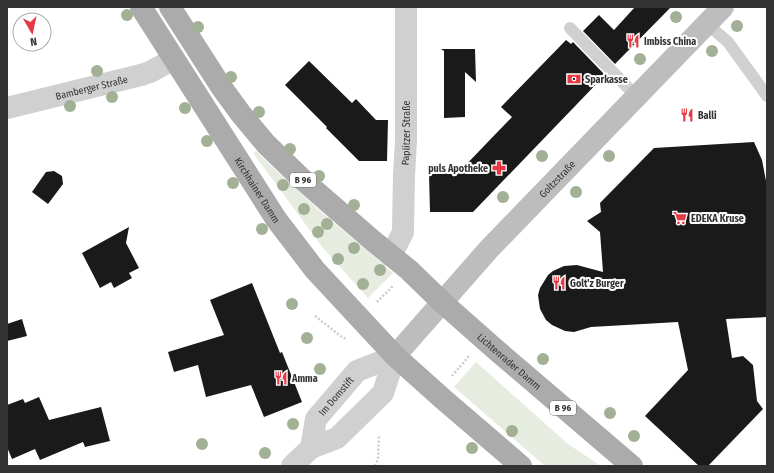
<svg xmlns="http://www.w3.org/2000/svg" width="774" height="473" font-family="'Fira Sans Condensed',sans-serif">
	<rect width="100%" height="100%" fill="#fff"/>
	<path fill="#e6ecdf" d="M 256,151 C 299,195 347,233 393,273 L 368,298 L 323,248 L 253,153 Z
		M 476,362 L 568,444 L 601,466 L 545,466 L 454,387 Z"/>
	<path fill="#1a1a1a" d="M 635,7 L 671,7 L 615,64 L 583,31 L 599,15 L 614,30 Z
		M 566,40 L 571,44 L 573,42 L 605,75 L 604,76 L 473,212 L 430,212 L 429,174 L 458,173 L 512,117 L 501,107 Z
		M 441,49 L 475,49 L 476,82 L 465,72 L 465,117 L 444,118 L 444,51 Z
		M 309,61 L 352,103 L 356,99 L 376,120 L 388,120 L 387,161 L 359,161 L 326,128 L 327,127 L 285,85 Z
		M 754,142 L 762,160 L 767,186 L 767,317 L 726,319 L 732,358 L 743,356 L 753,365 L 757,401 L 763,409 L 708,466 L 699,466 L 645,416 L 688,370 L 678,322 L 591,327 L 574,332 L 565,331 L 552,325 L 546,320 L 540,309 L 538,295 L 540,288 L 548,275 L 553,271 L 564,266 L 577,265 L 603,272 L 600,232 L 587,221 L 601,212 L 600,203 L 654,148 Z
		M 54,171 L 62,176 L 63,184 L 48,204 L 32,192 L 46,172 Z
		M 129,227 L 126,243 L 139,268 L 129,273 L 132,278 L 114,288 L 111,282 L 100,288 L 82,253 Z
		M 252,283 L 280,353 L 282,352 L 302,402 L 264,417 L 251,385 L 206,397 L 198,365 L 174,372 L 168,352 L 224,335 L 210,300 Z
		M 22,319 L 27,336 L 7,341 L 7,324 Z
		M 39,397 L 49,420 L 101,407 L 110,441 L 85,447 L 83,442 L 40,460 L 35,449 L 12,459 L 7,447 L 7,405 L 23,399 L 25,403 Z"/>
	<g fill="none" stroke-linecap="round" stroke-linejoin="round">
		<path stroke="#cdcdcd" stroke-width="2.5" stroke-dasharray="2 2" stroke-linecap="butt" d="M 377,302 L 393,286
			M 315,316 L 342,337 L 346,339
			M 452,376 L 469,356
			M 375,466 L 378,459 L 379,435"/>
		<path stroke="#d0d0d0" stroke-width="12" d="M 707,24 L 728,42 L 767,96
			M 570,28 L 637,97"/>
		<g stroke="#d0d0d0" stroke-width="22">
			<path id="s1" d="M 7,108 L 141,75 L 150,72 L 174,59"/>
			<path id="s2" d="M 391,256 L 403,232 L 404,175 L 406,141 L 406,7"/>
			<path id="s3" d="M 311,448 L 316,419 L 357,371 L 395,356"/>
			<path d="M 292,466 L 311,448 L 337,438 L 383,393 L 395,356"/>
		</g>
		<path stroke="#bdbdbd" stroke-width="22" id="s4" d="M 395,356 L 489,249 L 723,7"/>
		<g stroke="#ababab" stroke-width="22">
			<path id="s5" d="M 141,7 L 276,219 L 315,270 L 395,356 L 443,399 L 521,466"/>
			<path id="s6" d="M 170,7 L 222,88 L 241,114 L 266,144 L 304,181 L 372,240 L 409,270 L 443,303 L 495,349 L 632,466"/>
		</g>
	</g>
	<g fill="#a2b095">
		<circle cx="127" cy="15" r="6"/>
		<circle cx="676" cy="17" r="6"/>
		<circle cx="737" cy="26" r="6"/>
		<circle cx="198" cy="27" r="6"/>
		<circle cx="712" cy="51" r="6"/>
		<circle cx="640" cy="59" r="6"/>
		<circle cx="97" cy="71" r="6"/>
		<circle cx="231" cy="77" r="6"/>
		<circle cx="112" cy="97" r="6"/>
		<circle cx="70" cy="106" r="6"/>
		<circle cx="185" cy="108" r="6"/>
		<circle cx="259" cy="112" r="6"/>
		<circle cx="207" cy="141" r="6"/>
		<circle cx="290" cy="149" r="6"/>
		<circle cx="542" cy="156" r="6"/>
		<circle cx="609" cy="156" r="6"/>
		<circle cx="319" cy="176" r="6"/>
		<circle cx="233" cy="183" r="6"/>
		<circle cx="283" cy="185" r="6"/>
		<circle cx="576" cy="192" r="6"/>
		<circle cx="503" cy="197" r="6"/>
		<circle cx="354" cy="205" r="6"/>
		<circle cx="304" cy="209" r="6"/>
		<circle cx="327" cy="224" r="6"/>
		<circle cx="262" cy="229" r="6"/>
		<circle cx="318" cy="232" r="6"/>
		<circle cx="354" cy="248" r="6"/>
		<circle cx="338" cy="259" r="6"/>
		<circle cx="380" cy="270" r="6"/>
		<circle cx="363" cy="284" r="6"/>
		<circle cx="292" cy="304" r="6"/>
		<circle cx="307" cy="338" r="6"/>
		<circle cx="543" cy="359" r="6"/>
		<circle cx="320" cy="369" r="6"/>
		<circle cx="610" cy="413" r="6"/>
		<circle cx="293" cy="424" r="6"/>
		<circle cx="512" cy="431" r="6"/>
		<circle cx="634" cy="436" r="6"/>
		<circle cx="202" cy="444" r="6"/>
		<circle cx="472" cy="448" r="6"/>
		<circle cx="265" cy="453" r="6"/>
	</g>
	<defs>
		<g id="restaurant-bare" transform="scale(1.08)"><path d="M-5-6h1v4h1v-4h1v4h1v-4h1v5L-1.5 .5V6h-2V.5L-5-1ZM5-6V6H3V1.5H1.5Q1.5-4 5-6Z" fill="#e63946" stroke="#fff" stroke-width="2.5" paint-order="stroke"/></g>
		<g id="bank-bare" transform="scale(1.08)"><path d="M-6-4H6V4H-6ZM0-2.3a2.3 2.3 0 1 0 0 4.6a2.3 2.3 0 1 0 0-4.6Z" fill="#e63946" stroke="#fff" stroke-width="2.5" paint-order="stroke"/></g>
		<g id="pharmacy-bare" transform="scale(1.08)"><path d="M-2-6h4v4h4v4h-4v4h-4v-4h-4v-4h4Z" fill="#e63946" stroke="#fff" stroke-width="2.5" paint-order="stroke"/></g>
		<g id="supermarket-bare" transform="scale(1.08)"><path d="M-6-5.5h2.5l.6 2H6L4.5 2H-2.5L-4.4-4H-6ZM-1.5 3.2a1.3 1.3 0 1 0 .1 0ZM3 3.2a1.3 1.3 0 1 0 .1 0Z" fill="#e63946" stroke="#fff" stroke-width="2.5" paint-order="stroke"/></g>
	</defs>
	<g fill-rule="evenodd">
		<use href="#restaurant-bare" x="633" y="41"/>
		<use href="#bank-bare" x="574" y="79"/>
		<use href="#restaurant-bare" x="687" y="115"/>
		<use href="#pharmacy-bare" x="499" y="168"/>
		<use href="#supermarket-bare" x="680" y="218"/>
		<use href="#restaurant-bare" x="559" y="283"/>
		<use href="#restaurant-bare" x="281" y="378"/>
	</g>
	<g text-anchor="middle" stroke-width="4" stroke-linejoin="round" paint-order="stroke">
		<g fill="#fff" stroke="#707070" stroke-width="1">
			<rect x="290" y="173" width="26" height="14" rx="3"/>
			<rect x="550" y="401" width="26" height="14" rx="3"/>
		</g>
		<g font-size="9" font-weight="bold" fill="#333">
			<text x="303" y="183">B 96</text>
			<text x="563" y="411">B 96</text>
		</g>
		<g font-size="10" font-weight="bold" fill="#333" stroke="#fff" text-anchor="start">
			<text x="644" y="45">Imbiss China</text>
			<text x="585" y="83">Sparkasse</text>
			<text x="698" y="119">Balli</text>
			<text x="488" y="172" text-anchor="end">puls Apotheke</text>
			<text x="691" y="222">EDEKA Kruse</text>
			<text x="570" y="287">Golt'z Burger</text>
			<text x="292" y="382">Amma</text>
		</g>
		<g font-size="10" fill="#333" stroke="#fff">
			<text dy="4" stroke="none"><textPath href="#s1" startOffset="87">Bamberger Straße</textPath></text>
			<text dy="4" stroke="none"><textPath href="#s2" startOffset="126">Paplitzer Straße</textPath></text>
			<text dy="4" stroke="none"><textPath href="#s4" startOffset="240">Goltzstraße</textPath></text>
			<text dy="4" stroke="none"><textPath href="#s5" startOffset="217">Kirchhainer Damm</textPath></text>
			<text dy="4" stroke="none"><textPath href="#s6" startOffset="494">Lichtenrader Damm</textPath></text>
			<text dy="4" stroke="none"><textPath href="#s3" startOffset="60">Im Domstift</textPath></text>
		</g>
	</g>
	<rect width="774" height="473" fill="none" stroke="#333333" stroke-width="16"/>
	<g transform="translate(32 32) rotate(171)"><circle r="19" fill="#ffffff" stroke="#adadad"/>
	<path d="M0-3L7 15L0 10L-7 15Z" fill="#e63946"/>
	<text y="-6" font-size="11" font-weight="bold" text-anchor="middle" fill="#333333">N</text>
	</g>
</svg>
